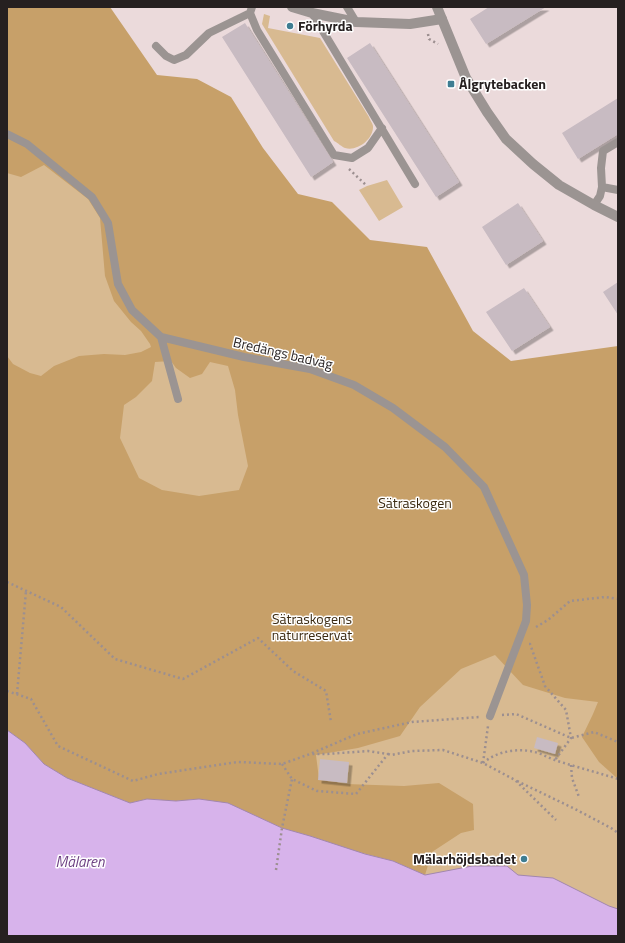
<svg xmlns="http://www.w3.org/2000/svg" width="625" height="943" font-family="'Titillium Web',sans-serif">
	<defs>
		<filter id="shadow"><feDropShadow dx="3.5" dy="3.5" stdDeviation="0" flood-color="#0004"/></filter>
	</defs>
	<rect width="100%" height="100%" fill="#ebdadb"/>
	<path fill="#d8ba91" d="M 264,14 L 270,16 L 268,28 L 320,38 L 369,117 C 370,120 373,124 373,126 C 374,139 357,152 345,148 C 342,147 338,143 334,141 L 262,24 Z
		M 7,96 L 618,457 L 618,936 L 7,936 Z
		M 387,180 L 403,207 L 379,221 L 359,190 L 367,186 Z"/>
	<path fill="#c7a069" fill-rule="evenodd" d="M 7,7 L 110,7 L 157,75 L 197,79 L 231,97 L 263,148 L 298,194 L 332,202 L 370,240 L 427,247 L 473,331 L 511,361 L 618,346 L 618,779 L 599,762 L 582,737 L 593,714 L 598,702 L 565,698 L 523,685 L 495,655 L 461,669 L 420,707 L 400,736 L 358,748 L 316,755 L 319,779 L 346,784 L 404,786 L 439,783 L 473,804 L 474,830 L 461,833 L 432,852 L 425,875 L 393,861 L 336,846 L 310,836 L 282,828 L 256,816 L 199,799 L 176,801 L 147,799 L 130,803 L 67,778 L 44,764 L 25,743 L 7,730 L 7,356 L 13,364 L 30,373 L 41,376 L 54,366 L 79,356 L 104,354 L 125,355 L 141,352 L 151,347 L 150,344 L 141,331 L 131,322 L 114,301 L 105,276 L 100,218 L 88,199 L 44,165 L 21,177 L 7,173 ZM 171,361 L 176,368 L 190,378 L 202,374 L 210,362 L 228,366 L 235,390 L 238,415 L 248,466 L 239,490 L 199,496 L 162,490 L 139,478 L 120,438 L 124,405 L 136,397 L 152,381 L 155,362 Z"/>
	<path fill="#d7b3eb" stroke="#a287ae" d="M 7,730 L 25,743 L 44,764 L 67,778 L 130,803 L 147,799 L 176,801 L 199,799 L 228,803 L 282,828 L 310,836 L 365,854 L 393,861 L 425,875 L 472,866 L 507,866 L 518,875 L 553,878 L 609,906 L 618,909 L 618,936 L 7,936 Z"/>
	<path fill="#c8bbc2" filter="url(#shadow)" d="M 489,7 L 546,7 L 486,44 L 470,19 Z
		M 245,23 L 333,162 L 311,177 L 222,37 Z
		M 370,43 L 459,182 L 436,197 L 347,58 Z
		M 618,98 L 618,134 L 578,159 L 562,133 Z
		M 518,203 L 543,241 L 506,265 L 482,227 Z
		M 618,282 L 618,315 L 603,292 Z
		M 524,288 L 550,327 L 512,351 L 486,312 Z
		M 537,737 L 558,743 L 555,754 L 534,748 Z
		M 320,759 L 349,762 L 347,783 L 318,780 Z"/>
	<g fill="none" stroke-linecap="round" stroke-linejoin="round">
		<path stroke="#9c8f90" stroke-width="2.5" stroke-dasharray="2 3" stroke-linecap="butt" d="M 428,34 L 429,39 L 438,44
			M 349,169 L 367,186
			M 7,582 L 61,607 L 115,659 L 183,679 L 258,638 L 293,671 L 326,691 L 331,722
			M 536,627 L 548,620 L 570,601 L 605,597 L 618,599
			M 529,644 L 530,644 L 545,686 L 566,710 L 571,738 L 555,760
			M 7,691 L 31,699 L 58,746 L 133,781 L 158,774 L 238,762 L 282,764 L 310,754 L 357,734 L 412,722 L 479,717
			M 17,694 L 26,591
			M 502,715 L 516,714 L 571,738 L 594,732 L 618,742
			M 388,754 L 391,755 L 412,751 L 443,750 L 483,763 L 515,780 L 556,820
			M 483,763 C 497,751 520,747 538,753 C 546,756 553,760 561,762 C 580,768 599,773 618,779
			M 483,763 L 488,726
			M 282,764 L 292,779 L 317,791 L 356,794 L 388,754 L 368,751 L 327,754 L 311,754
			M 571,765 L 572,778 L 579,797
			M 517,781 L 575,809 L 611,828 L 618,833
			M 276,870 L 282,828 L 292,779"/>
		<path stroke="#9b9492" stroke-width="8" d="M 347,7 L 356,22
			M 250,13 L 257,30 L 334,155 L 352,158 L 368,148 L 382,128
			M 312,13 L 415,184
			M 156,46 L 166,56 L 174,60 L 186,55 L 209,33 L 250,13 L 252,7
			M 7,134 L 27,144 L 92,197 L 108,223 L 118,284 L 132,310 L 161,337 L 244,357 L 310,369 L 354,385 L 393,408 L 445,447 L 484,487 L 524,575 L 527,605 L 526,621 L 490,716
			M 602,187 L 618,190
			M 594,205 L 600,196 L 602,187 L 601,168 L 603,151 L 618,142
			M 161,337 L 178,399"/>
		<path stroke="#9b9492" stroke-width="10" d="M 292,7 L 312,13 L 356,22 L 410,24 L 442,19"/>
		<path stroke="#9b9492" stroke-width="10" d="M 437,7 L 466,78 L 487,112 L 506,139 L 533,164 L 559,185 L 594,205 L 618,217"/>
	</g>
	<g fill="#3e7d92" stroke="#fff" stroke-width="1.5">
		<circle cx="290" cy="26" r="4"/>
		<rect x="447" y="80" width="8" height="8" rx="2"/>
		<circle cx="524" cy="859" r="4"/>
	</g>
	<g text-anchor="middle" stroke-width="3" stroke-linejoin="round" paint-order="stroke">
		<g font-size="14" font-weight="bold" fill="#262020" stroke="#fff" text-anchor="start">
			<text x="298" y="31">Förhyrda</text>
			<text x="459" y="89">Ålgrytebacken</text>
			<text x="516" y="864" text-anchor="end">Mälarhöjdsbadet</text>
		</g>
		<g font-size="14" fill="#262020" stroke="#fff">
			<text transform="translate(283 353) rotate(13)" y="5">Bredängs badväg</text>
		</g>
		<g font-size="14" fill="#3b2a11" stroke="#fff">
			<text x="415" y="508">Sätraskogen</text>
			<text x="312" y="624">Sätraskogens<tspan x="312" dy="16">naturreservat</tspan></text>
		</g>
		<g font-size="15" font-style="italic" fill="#6c3f82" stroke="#fff">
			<text x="80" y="867">Mälaren</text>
		</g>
	</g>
	<rect width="625" height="943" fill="none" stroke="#262020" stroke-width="16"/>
</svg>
